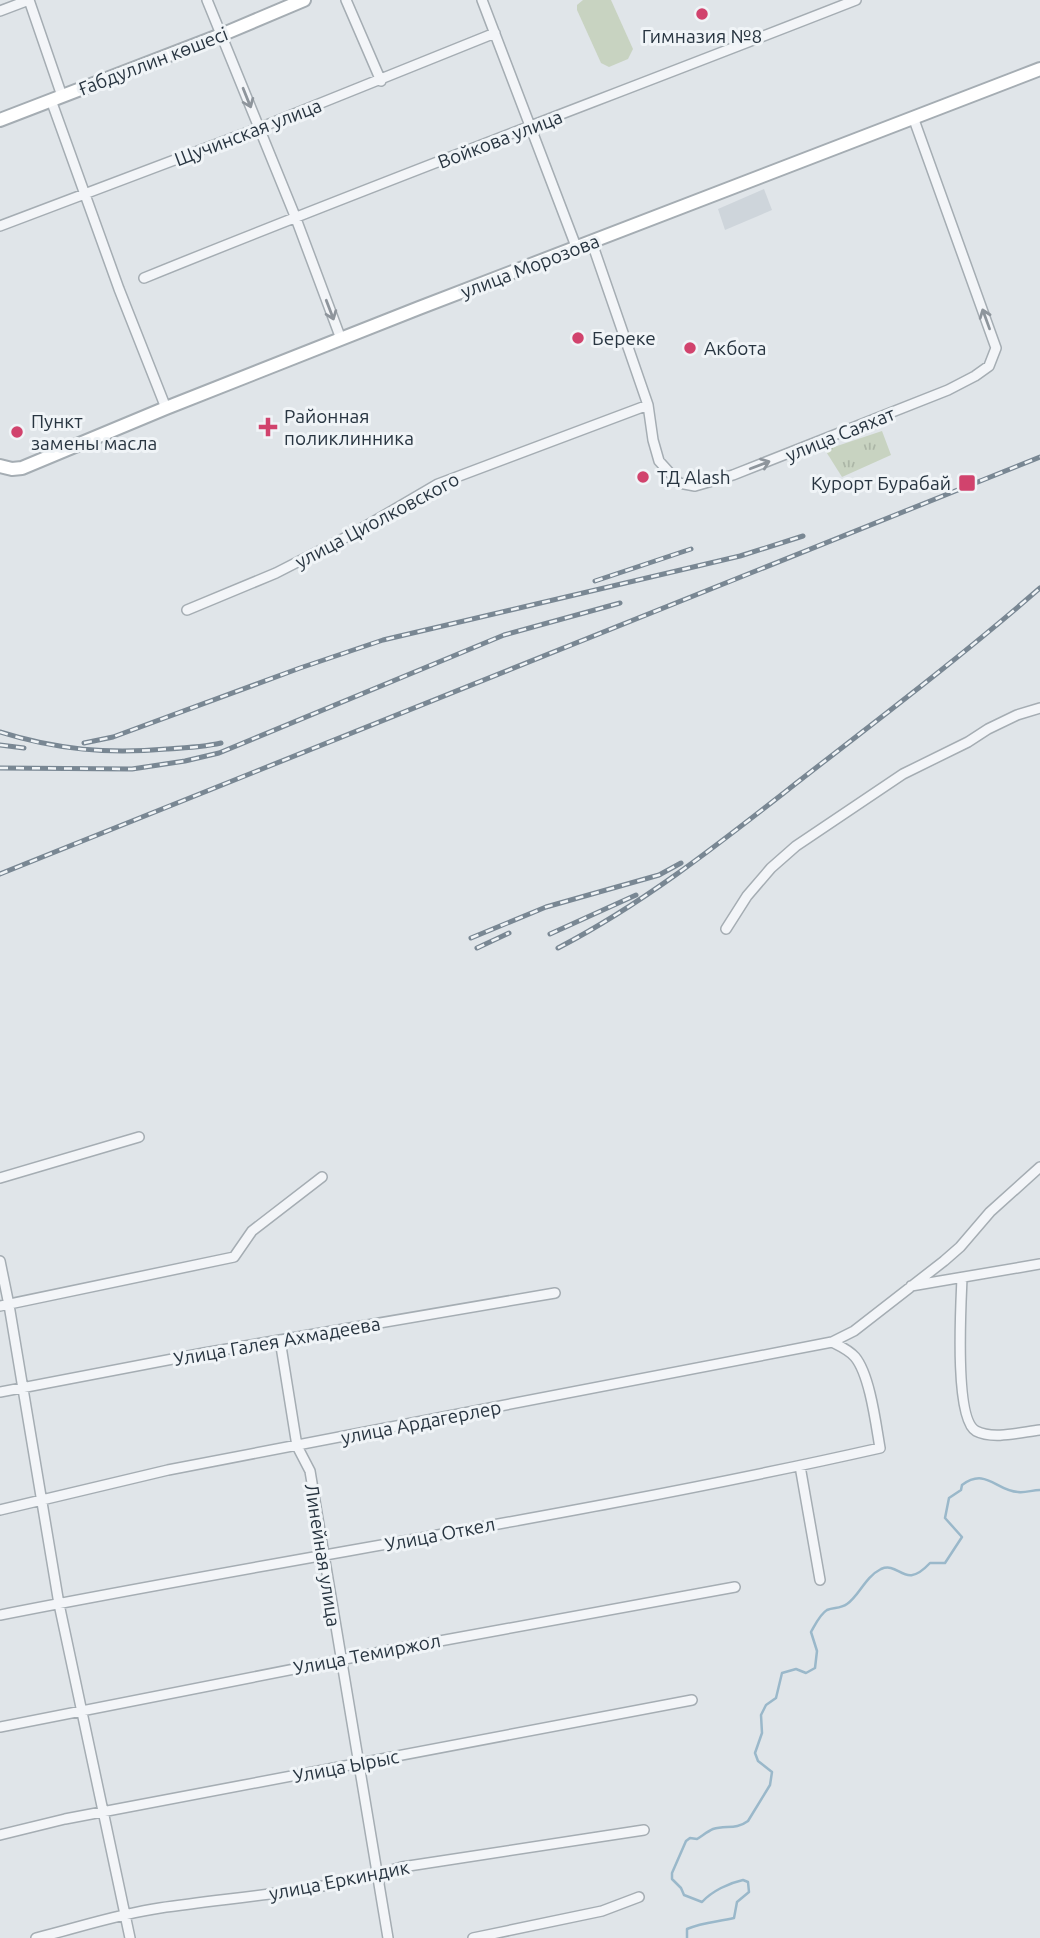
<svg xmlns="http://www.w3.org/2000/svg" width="1040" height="1938" font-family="Ubuntu,sans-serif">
	<defs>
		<pattern id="grass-tufts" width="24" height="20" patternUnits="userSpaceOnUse" patternTransform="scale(1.75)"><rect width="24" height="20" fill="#c8d3c1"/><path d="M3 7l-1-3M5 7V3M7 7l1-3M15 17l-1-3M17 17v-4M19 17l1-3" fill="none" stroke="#acb6a7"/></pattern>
	</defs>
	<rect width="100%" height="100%" fill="#e0e5e9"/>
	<path fill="#ced5db" d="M 764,189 L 772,210 L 725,230 L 718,209 Z"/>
	<path fill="url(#grass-tufts)" d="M 882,431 L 891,455 L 842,477 L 825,450 Z"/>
	<path fill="#c8d3c1" d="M 583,0 L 611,0 L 633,49 L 628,59 L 609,67 L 601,63 L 577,10 L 577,5 Z"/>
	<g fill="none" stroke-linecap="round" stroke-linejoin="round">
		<path stroke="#9ab8ca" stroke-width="2.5" d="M 687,1938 L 687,1929 C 703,1922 717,1922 734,1918 L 737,1902 L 749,1892 L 748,1882 L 743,1880 C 729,1883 712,1891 702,1902 L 684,1895 L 681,1888 L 672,1879 L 672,1873 L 686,1841 L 690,1838 L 697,1839 C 702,1836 708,1831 713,1829 C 726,1825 736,1830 748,1821 L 770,1785 L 772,1772 L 758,1761 L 755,1753 L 762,1733 L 761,1715 L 766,1705 L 776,1698 L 782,1673 L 796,1669 L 806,1673 L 815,1668 L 817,1651 L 811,1632 C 815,1625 820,1614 827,1610 C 834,1607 840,1609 847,1604 C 859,1596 865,1577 881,1569 C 900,1561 904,1591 930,1563 L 945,1563 L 962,1537 L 945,1518 L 949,1498 L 961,1490 L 962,1485 C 986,1467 996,1491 1018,1492 C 1026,1493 1032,1490 1040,1490"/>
		<g stroke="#a5adb3" stroke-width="12">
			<path id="street" d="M 29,0 L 62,96
				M 207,0 L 295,216 L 341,339
				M 346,0 L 381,81
				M 482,0 L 577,249
				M 0,11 L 29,0
				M 51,100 L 119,289 L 166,408
				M 0,226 L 259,128 L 495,33
				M 592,243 L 648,405 L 653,440 L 659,461 L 679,483 L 695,486 L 733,475 L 948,390 L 975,376 L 989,366 L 996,348 L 913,117
				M 144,278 C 380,182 619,93 856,0
				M 187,610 L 276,573 L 354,533 L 438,484 L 648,405
				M 726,929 L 747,896 L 771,868 L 796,846 L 903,774 L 968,742 L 988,729 L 1017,715 L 1040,708
				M 0,1178 L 139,1137
				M 0,1261 L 9,1305 L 59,1604 L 130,1938
				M 962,1278 C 961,1303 954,1419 976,1431 C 993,1440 1022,1432 1040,1430
				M 911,1286 L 1040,1264
				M 0,1306 L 234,1257 L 252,1231 L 322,1177
				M 280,1340 L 297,1446 L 310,1471 L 388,1938
				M 0,1392 L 204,1353 L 555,1293
				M 800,1466 L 820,1580
				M 0,1510 L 168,1470 L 832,1342 L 854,1331 L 944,1261 L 960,1247 L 990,1212 L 1040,1167
				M 0,1615 C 293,1557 588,1514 880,1448 C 876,1425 870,1375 855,1357 C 849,1350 840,1346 832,1342
				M 0,1727 L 396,1649 L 735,1587
				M 0,1835 L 65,1819 L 692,1700
				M 36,1938 C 77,1928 118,1914 160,1908 C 241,1896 324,1892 402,1867 L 644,1830
				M 473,1938 L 602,1911 L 639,1897"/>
		</g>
		<g stroke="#a5adb3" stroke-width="16">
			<path id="secondary" d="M 0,120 L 221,35 L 304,0
				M 0,466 L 12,469 L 22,468 L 166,408 L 419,308 L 1040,69"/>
		</g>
		<use href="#street" stroke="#f3f5f8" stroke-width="9"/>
		<use href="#secondary" stroke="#fff" stroke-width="12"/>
		<g stroke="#798793" stroke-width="5">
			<path id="rail" d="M 595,581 L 691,549
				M 0,732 C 57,750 108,754 167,749 C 185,748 204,747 221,743
				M 84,743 L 113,737 L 300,668 L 383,640 L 740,556 L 803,536
				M 0,745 L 24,748
				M 0,768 L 132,769 L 185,761 L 219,753 L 504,635 L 620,603
				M 0,874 L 1040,457
				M 550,934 L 636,895
				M 471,938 L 546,907 L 659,875 L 681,863
				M 477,948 L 509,933
				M 558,948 C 646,902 721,842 799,781 C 880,718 962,656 1040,588"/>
		</g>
		<use href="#rail" stroke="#f0f4f7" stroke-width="2.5" stroke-dasharray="8" stroke-linecap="butt"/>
	</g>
	<defs><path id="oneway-shaft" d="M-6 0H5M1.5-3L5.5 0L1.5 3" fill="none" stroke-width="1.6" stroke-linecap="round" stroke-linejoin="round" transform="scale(1.75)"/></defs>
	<g stroke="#8e959c">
		<use href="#oneway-shaft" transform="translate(247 98) rotate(68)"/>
		<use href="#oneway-shaft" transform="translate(330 310) rotate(69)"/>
		<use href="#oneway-shaft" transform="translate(986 319) rotate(-110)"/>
		<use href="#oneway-shaft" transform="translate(760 465) rotate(-21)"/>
	</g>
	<g fill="#d1436d" stroke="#f0f4f7" stroke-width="2.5">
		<circle cx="702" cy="14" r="7"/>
		<circle cx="578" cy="338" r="7"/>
		<circle cx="690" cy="348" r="7"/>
		<path d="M264.5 416.5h7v7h7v7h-7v7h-7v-7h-7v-7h7z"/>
		<circle cx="17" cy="432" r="7"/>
		<circle cx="643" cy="477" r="7"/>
		<rect x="958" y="474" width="18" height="18" rx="3.5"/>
	</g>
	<g text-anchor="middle" stroke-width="6" stroke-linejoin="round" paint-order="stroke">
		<g font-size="19" fill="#283541" stroke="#f0f4f7" text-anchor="start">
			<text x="702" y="43" text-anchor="middle">Гимназия №8</text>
			<text x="592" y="345">Береке</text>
			<text x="704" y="355">Акбота</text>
			<text x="284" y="423">Районная<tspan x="284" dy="22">поликлинника</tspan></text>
			<text x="31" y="428">Пункт<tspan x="31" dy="22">замены масла</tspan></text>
			<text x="657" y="484">ТД Alash</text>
			<text x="951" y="490" text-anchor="end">Курорт Бурабай</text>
		</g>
		<g font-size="19" fill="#283541" stroke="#f0f4f7">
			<text transform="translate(153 61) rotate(-21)" y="7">Ғабдуллин көшесі</text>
			<text transform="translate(248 132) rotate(-21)" y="7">Щучинская улица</text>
			<text transform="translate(500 139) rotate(-21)" y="7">Войкова улица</text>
			<text transform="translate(530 266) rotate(-21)" y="7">улица Морозова</text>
			<text transform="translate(840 434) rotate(-22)" y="7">улица Саяхат</text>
			<text transform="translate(377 520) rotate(-28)" y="7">улица Циолковского</text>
			<text transform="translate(277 1341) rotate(-10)" y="7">Улица Галея Ахмадеева</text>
			<text transform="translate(421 1422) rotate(-11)" y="7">улица Ардагерлер</text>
			<text transform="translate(440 1534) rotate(-11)" y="7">Улица Откел</text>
			<text transform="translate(323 1555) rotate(81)" y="7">Линейная улица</text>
			<text transform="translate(367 1654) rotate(-11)" y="7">Улица Темиржол</text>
			<text transform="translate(346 1766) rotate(-11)" y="7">Улица Ырыс</text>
			<text transform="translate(339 1880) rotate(-11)" y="7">улица Еркиндик</text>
		</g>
	</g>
</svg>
